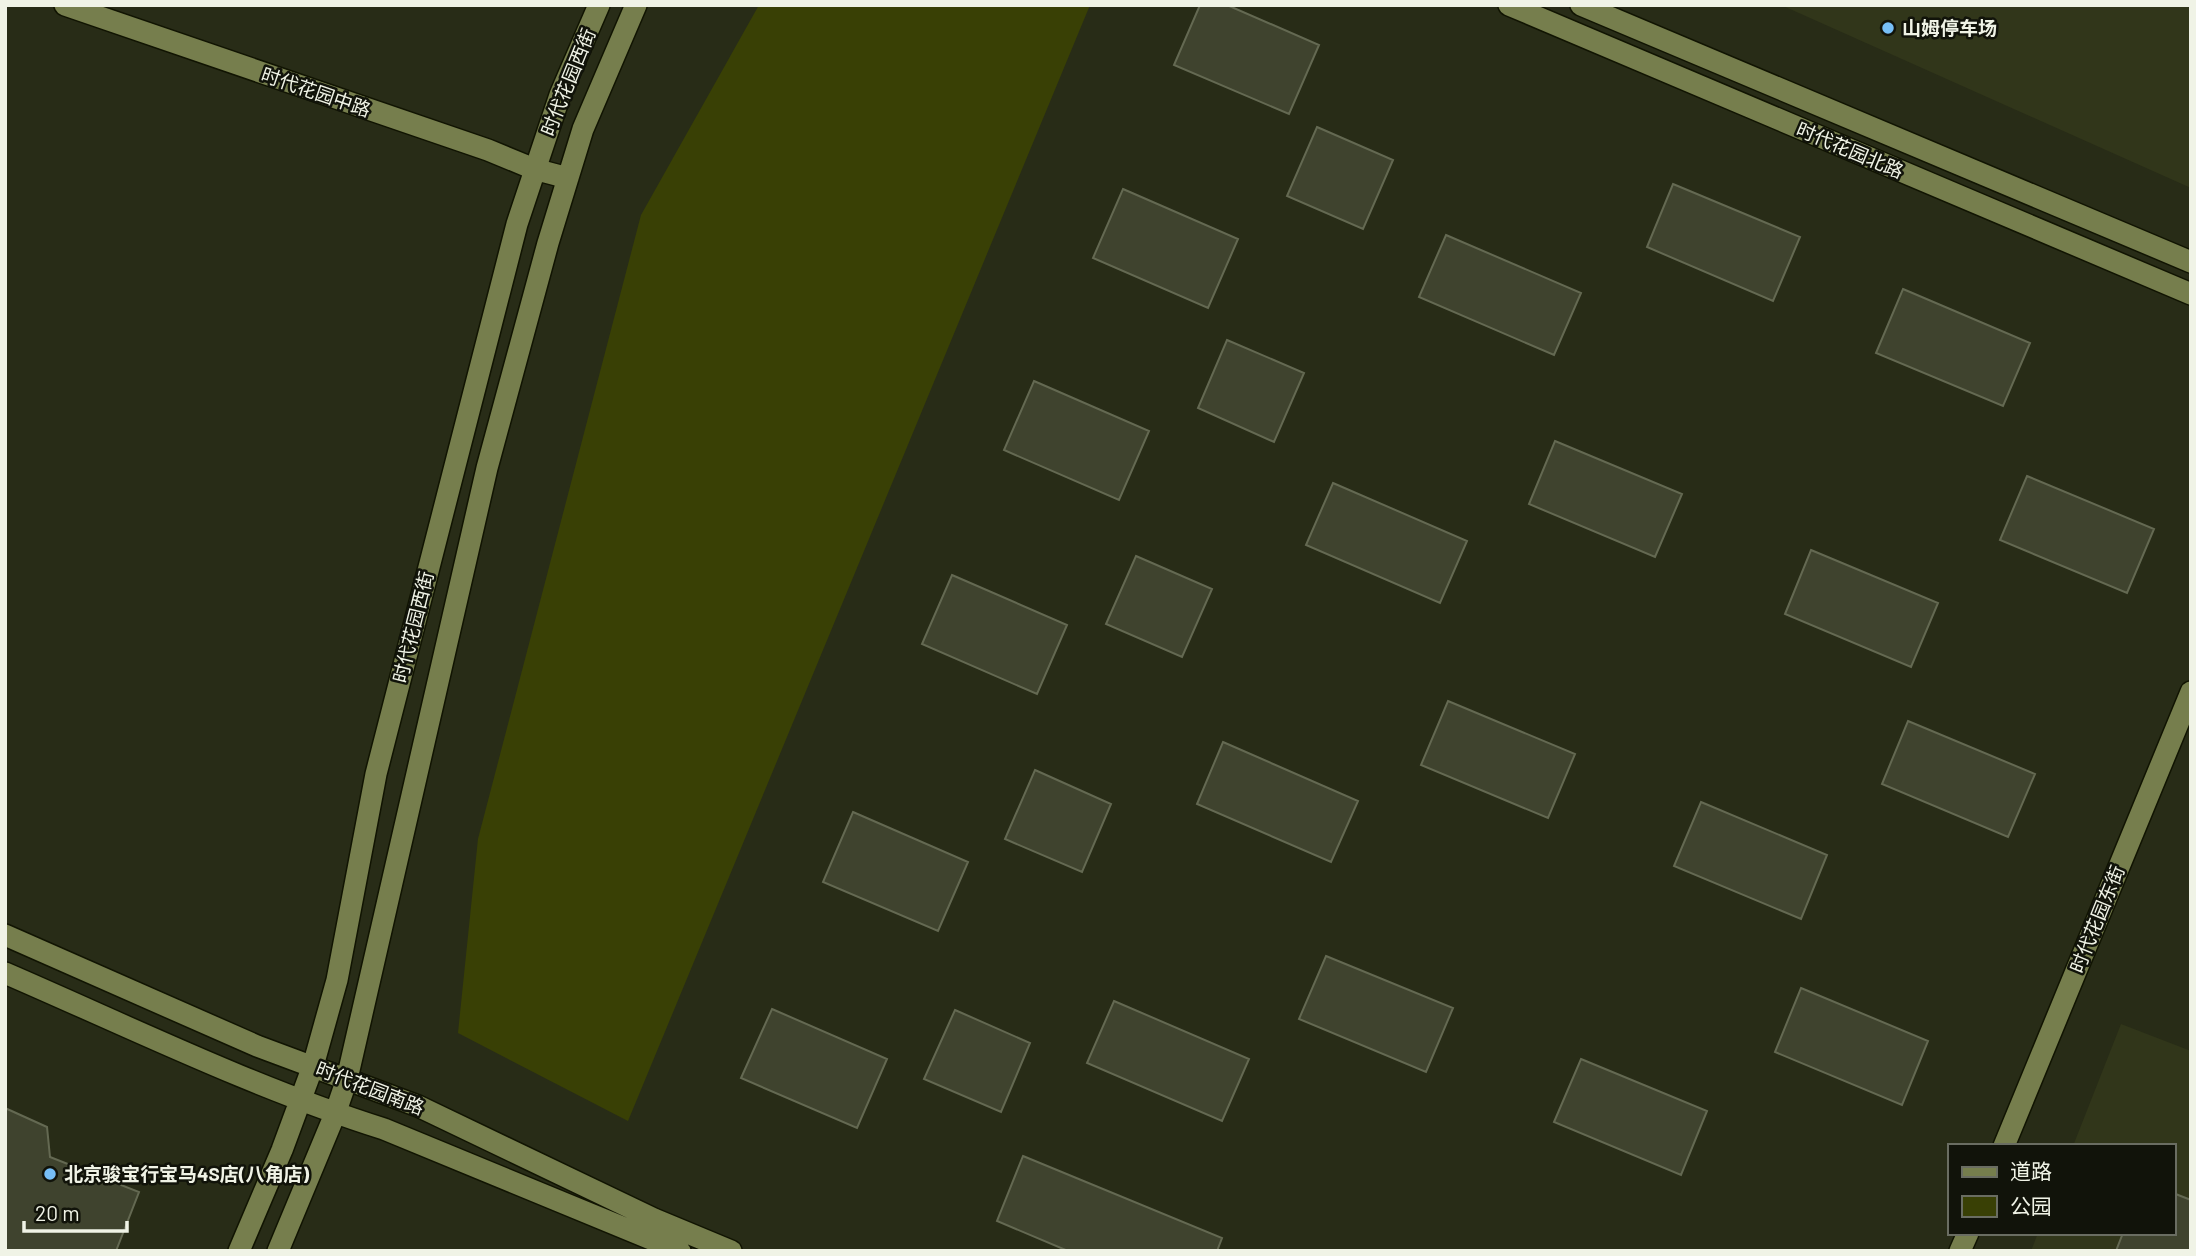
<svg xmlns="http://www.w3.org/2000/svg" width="2196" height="1256" font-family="Barlow,'Noto Sans SC',sans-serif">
	<rect width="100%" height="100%" fill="#282c17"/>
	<path fill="#31361a" d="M 1781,5 L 2191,5 L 2191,188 Z
		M 2121,1024 L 2191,1051 L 2191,1251 L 2031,1251 L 2038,1233 L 2173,1233 L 2173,1146 L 2073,1146 Z"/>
	<path fill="#394005" d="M 759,5 L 1090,5 L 628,1121 L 458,1033 L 478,839 L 641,215 Z"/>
	<path fill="#3f432e" stroke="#646952" stroke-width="2" d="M 1200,5 L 1227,5 L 1319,45 L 1289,114 L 1174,65 Z
		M 1317,127 L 1393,160 L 1363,229 L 1287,196 Z
		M 1673,184 L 1800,237 L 1773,301 L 1647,247 Z
		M 1123,189 L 1238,239 L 1208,308 L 1093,258 Z
		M 1446,235 L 1581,293 L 1554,355 L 1419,297 Z
		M 1903,289 L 2030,343 L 2003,406 L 1876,353 Z
		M 1227,340 L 1304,373 L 1274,442 L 1198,408 Z
		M 1034,381 L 1149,431 L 1119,500 L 1004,450 Z
		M 1555,441 L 1682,494 L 1655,557 L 1529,504 Z
		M 2027,476 L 2154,529 L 2127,593 L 2000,540 Z
		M 1333,483 L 1467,541 L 1440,603 L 1306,545 Z
		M 1811,550 L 1938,603 L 1911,667 L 1785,614 Z
		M 1136,556 L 1212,589 L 1182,657 L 1106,624 Z
		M 952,575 L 1067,625 L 1037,694 L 922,644 Z
		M 1448,701 L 1575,754 L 1548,818 L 1421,765 Z
		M 1908,721 L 2035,774 L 2008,837 L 1882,784 Z
		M 1223,742 L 1358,801 L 1331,862 L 1197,804 Z
		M 1035,770 L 1111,804 L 1082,872 L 1005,839 Z
		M 1701,802 L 1827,855 L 1801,919 L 1674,866 Z
		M 853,812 L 968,862 L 938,931 L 823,882 Z
		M 1326,956 L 1453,1008 L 1426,1072 L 1299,1019 Z
		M 1801,988 L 1928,1041 L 1902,1105 L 1775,1052 Z
		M 1114,1001 L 1249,1059 L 1222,1121 L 1087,1063 Z
		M 772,1009 L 887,1059 L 857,1128 L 741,1078 Z
		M 955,1010 L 1030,1043 L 1001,1112 L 924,1079 Z
		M 1581,1059 L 1707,1111 L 1681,1175 L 1554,1122 Z
		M 5,1108 L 47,1127 L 50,1157 L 139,1192 L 116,1251 L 5,1251 Z
		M 1023,1156 L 1222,1238 L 1217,1251 L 1068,1251 L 997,1221 Z
		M 2173,1193 L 2191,1200 L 2191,1251 L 2116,1251 L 2123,1233 L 2173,1233 Z"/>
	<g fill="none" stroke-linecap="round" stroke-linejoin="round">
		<g stroke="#111402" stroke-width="24">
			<path id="secondary" d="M 65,5 L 488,150 L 534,169 L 568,178
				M 1509,5 L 2191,294
				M 1581,5 L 2191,262
				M 5,935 L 257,1046 L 418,1106 L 654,1219 L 731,1251
				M 5,973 C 130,1027 254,1088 384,1129 L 680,1251
				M 2004,1146 L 2191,692
				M 239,1251 L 282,1150 L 313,1066 L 337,980 L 376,774 L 517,224 L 560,95 L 599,5
				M 278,1251 L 335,1114 L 347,1079 L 487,468 L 548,243 L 583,129 L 636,5
				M 1960,1251 L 1968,1233"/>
		</g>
		<use href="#secondary" stroke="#767e4d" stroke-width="21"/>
	</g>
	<g fill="#77bff7" stroke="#11130a" stroke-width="2.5">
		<circle cx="1888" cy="28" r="7"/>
		<circle cx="50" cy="1174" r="7"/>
	</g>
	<g text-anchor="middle" stroke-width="5" stroke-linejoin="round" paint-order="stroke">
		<g font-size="19" font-weight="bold" fill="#f0f3e6" stroke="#11130a" text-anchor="start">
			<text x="1902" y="35">山姆停车场</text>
			<text x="64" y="1181">北京骏宝行宝马4S店(八角店)</text>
		</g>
		<g font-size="19" fill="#f0f3e6" stroke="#11130a">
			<text transform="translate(568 82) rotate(-68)" y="7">时代花园西街</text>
			<text transform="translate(316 92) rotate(19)" y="7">时代花园中路</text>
			<text transform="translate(1850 150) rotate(23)" y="7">时代花园北路</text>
			<text transform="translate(413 627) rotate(-76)" y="7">时代花园西街</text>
			<text transform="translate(2097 919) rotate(-68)" y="7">时代花园东街</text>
			<text transform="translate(370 1088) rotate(21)" y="7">时代花园南路</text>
		</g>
	</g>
	<rect width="2196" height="1256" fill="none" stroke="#f0f3e6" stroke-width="14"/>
	<rect x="1948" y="1144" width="228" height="91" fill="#11130a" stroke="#6a6d62" stroke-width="2"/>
	<rect x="1962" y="1167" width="35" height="10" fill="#767e4d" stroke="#6a6d62" stroke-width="2"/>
	<text x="2010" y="1179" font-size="21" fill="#f0f3e6">道路</text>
	<rect x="1962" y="1196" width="35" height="21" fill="#394005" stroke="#6a6d62" stroke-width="2"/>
	<text x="2010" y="1214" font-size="21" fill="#f0f3e6">公园</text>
	<path d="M24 1221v10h103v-10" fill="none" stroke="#f0f3e6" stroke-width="3.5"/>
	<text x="35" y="1221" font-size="21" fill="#f0f3e6" stroke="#11130a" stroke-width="5" paint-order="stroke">20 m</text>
</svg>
